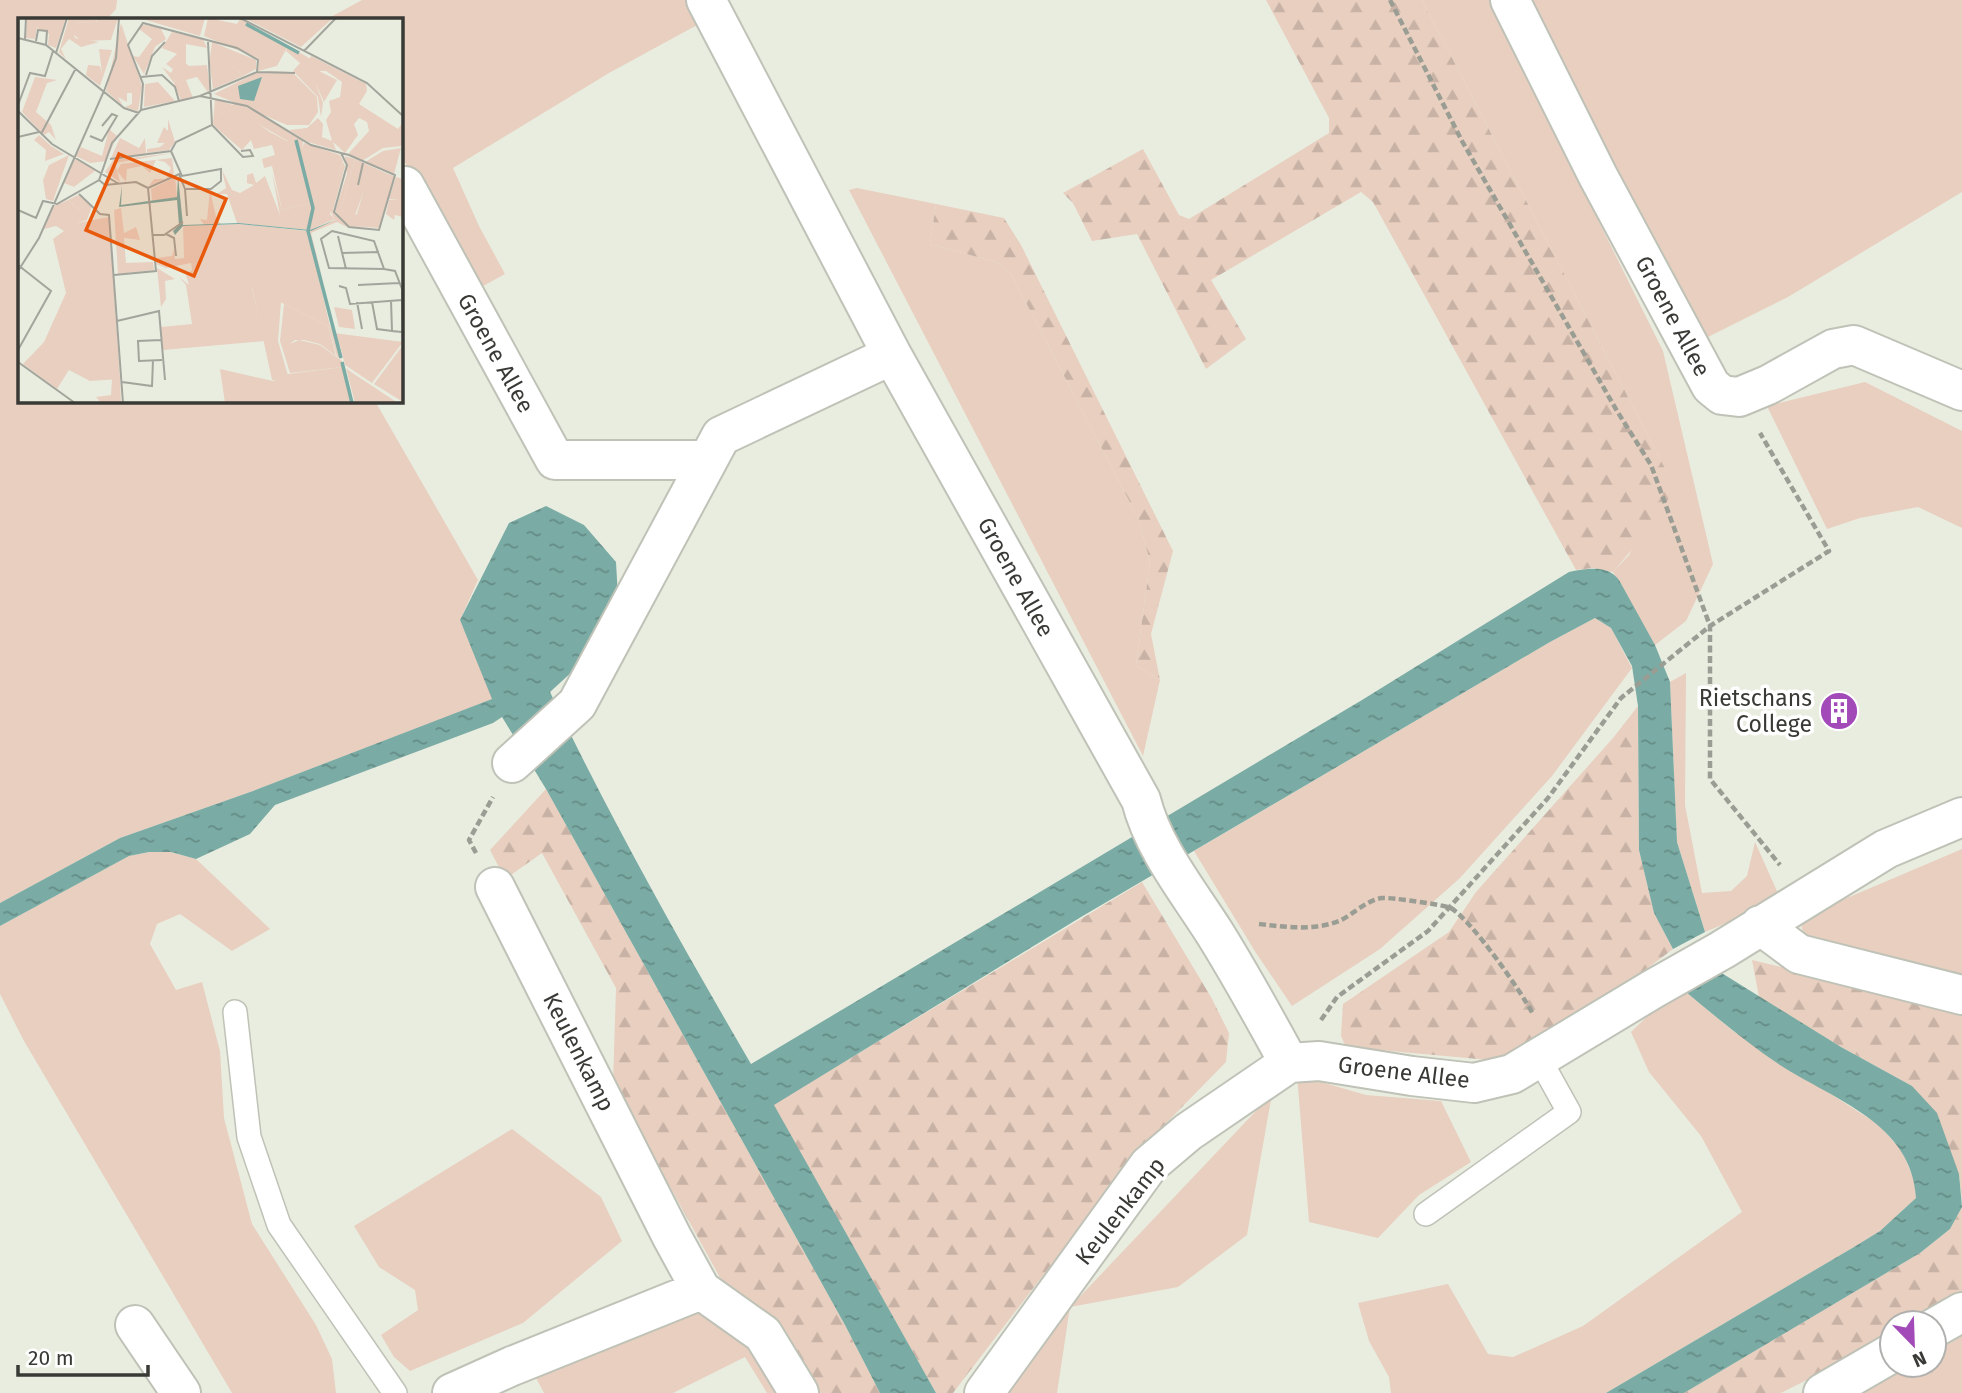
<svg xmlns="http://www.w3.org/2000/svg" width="1962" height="1393" font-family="'Fira Sans',sans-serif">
	<defs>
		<pattern id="forest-firs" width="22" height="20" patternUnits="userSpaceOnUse" patternTransform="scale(1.75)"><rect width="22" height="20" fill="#e8cfbf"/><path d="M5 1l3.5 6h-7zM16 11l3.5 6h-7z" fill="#c8b2a5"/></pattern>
		<pattern id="water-ripples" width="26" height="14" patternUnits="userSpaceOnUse" patternTransform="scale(1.75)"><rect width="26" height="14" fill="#7aaba4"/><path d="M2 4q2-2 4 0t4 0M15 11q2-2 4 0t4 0" fill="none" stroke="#658c86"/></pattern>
	</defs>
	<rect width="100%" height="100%" fill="#e9ede0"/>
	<path fill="#e8cfbf" d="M 0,0 L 117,0 L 116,9 L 107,19 L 19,19 L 19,401 L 375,401 L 478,580 L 460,620 L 493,699 L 253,791 L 120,838 L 0,903 Z
		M 362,0 L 687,0 L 699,24 L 609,73 L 453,168 L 479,226 L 505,274 L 474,291 L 401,155 L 401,19 L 327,19 Z
		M 1422,0 L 1489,0 L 1663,351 L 1713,564 L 1686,621 L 1655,645 L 1613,572 L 1629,555 L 1668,474 Z
		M 1523,0 L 1962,0 L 1962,192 L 1788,297 L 1698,342 Z
		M 857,188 L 936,204 L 930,244 L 999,263 L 1011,274 L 1139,520 L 1150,562 L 1136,665 L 1160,680 L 1143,756 L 849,190 Z
		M 1865,382 L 1962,431 L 1962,528 L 1918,507 L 1860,518 L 1827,529 L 1767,406 Z
		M 1595,618 L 1611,628 L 1632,668 L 1552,776 L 1460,878 L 1380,949 L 1292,1006 L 1256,953 L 1194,851 L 1550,642 Z
		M 1686,673 L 1685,805 L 1702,893 L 1731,891 L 1747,876 L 1755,842 L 1781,900 L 1705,932 L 1677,842 L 1670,682 Z
		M 1962,849 L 1962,981 L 1806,947 L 1800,918 Z
		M 149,852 L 171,852 L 196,859 L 270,929 L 232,951 L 180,914 L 157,924 L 150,944 L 176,990 L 202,982 L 220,1051 L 224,1118 L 252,1224 L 316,1325 L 332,1359 L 336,1393 L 232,1393 L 24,1041 L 0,994 L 0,926 L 129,856 Z
		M 1686,992 L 1733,1031 L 1879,1125 L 1902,1151 L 1915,1182 L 1916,1198 L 1880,1231 L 1854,1247 L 1606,1393 L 1391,1393 L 1389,1377 L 1369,1341 L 1358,1303 L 1448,1284 L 1488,1354 L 1513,1357 L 1583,1326 L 1742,1212 L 1701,1136 L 1649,1072 L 1631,1032 L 1657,1007 Z
		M 1297,1075 L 1366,1095 L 1441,1101 L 1471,1162 L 1419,1195 L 1378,1238 L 1309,1222 Z
		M 1272,1094 L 1247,1235 L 1178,1287 L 1070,1307 L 1057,1393 L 1007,1393 L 1070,1307 Z
		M 512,1129 L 601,1197 L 622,1241 L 523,1323 L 410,1371 L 394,1357 L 381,1335 L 418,1310 L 415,1290 L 379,1267 L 354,1226 Z
		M 697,1308 L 759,1349 L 784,1393 L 767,1393 L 745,1357 L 673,1393 L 544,1393 L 536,1378 Z
		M 1962,1336 L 1962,1393 L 1860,1393 L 1910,1365 L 1934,1365 L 1934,1352 Z"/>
	<path fill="url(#forest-firs)" d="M 1266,0 L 1422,0 L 1668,474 L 1672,493 L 1655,522 L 1613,572 L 1593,568 L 1576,570 L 1373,202 L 1361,192 L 1211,280 L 1246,339 L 1206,369 L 1137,234 L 1092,241 L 1073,203 L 1063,193 L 1143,149 L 1179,215 L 1189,219 L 1329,133 L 1329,118 Z
		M 936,204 L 1004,218 L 1021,245 L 1173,551 L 1151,634 L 1160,680 L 1136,665 L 1150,562 L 1139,520 L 1011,274 L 999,263 L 930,244 Z
		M 1638,706 L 1639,850 L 1654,913 L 1673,949 L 1632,980 L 1500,1061 L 1346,1047 L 1341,1036 L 1343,1004 L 1449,932 L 1476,892 L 1613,738 Z
		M 546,789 L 845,1325 L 880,1393 L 814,1393 L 729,1294 L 613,1083 L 616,988 L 542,853 L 505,879 L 490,850 Z
		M 1142,882 L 1211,997 L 1229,1033 L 1226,1062 L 1136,1154 L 953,1393 L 936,1393 L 773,1105 Z
		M 1752,960 L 1962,1010 L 1962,1202 L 1959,1174 L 1912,1086 L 1841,1047 L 1759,997 Z
		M 1962,1207 L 1962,1299 L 1921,1323 L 1892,1323 L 1892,1337 L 1781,1393 L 1684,1393 L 1920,1253 L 1950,1229 Z"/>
	<path fill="url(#water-ripples)" d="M 546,506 L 584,525 L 616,562 L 618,597 L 586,659 L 550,692 C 611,820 680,942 751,1064 L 1362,700 L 1569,572 C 1586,569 1607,564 1619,580 L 1655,645 L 1670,682 L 1677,842 L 1705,932 L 1673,949 L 1654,913 L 1639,850 L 1638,706 L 1632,666 L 1611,628 L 1595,618 L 1550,642 L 1081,917 L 774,1105 L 936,1393 L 880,1393 L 845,1325 L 546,789 L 502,717 L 493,723 L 275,805 L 250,834 L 196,859 L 171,852 L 149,852 L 129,856 L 0,926 L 0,903 L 120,838 L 253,791 L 492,699 L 460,620 L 509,523 Z
		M 1720,972 L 1841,1047 L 1912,1086 L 1937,1113 L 1959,1174 L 1962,1207 L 1950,1229 L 1920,1253 L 1684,1393 L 1606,1393 L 1854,1247 L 1880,1231 L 1916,1198 C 1912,1123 1834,1100 1780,1065 C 1747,1043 1716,1017 1686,992 Z"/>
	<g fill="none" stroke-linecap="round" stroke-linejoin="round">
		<g stroke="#bfc2b7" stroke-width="26">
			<path id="service" d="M 235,1012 L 249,1137 L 279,1225 L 395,1393
				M 1426,1214 L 1569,1112 L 1539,1058"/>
		</g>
		<g stroke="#bfc2b7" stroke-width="42">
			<path id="minor" d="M 706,0 L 892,355 L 1141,800 C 1153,848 1188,891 1214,932 C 1241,975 1265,1019 1289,1063
				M 1510,0 L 1598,176 L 1711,386 L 1722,395 L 1739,397 L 1768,385 L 1833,349 L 1854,345 L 1962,391
				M 405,186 L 555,460 L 708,460
				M 512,763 L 577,704 L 721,436 L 892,355
				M 495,887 L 672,1237 L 701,1290
				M 1760,925 L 1799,954 L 1962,995
				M 1289,1063 L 1319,1061 L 1412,1076 L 1474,1083 L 1512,1074 L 1653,989 L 1722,950 L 1886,849 L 1962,817
				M 135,1325 L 181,1393
				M 1934,1328 L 1962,1312
				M 452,1393 L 512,1366 L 701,1290 L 763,1334 L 799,1393
				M 984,1393 L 1149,1165 L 1188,1132 L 1289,1063
				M 1823,1393 L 1892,1353"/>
		</g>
		<path stroke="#9a9d93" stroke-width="4.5" stroke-dasharray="7 3.5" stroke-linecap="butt" d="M 1390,0 L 1462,141 L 1617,411 L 1651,465 L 1710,626 L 1710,779 L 1780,865
			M 476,853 L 469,840 L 493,797
			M 1259,924 C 1286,927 1313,931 1339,921 C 1353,915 1366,900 1382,898 C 1389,897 1445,905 1451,908 C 1473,922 1520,990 1533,1014
			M 1321,1020 L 1337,997 L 1428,931 L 1548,798 L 1621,698 L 1710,626 L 1829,551 L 1760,433"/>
		<use href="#service" stroke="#fff" stroke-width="23"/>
		<use href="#minor" stroke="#fff" stroke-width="38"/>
	</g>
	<defs>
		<g id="building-disc" transform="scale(2.0125)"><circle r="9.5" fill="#a14ab8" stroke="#fff"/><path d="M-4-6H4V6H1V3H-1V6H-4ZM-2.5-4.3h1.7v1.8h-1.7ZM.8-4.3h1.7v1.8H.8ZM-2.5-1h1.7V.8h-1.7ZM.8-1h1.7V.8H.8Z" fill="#fff"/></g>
	</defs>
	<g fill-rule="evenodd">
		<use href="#building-disc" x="1839" y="711"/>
	</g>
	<g text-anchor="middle" stroke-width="7" stroke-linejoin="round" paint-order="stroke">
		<g font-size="23" fill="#393a35" stroke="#fff">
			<text transform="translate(1673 316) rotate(62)" y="8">Groene Allee</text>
			<text transform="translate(496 353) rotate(61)" y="8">Groene Allee</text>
			<text transform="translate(1016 577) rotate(61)" y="8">Groene Allee</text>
			<text transform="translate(579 1052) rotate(63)" y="8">Keulenkamp</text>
			<text transform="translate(1404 1072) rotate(7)" y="8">Groene Allee</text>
			<text transform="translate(1120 1211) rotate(-52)" y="8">Keulenkamp</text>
		</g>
		<g font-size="23" fill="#393a35" stroke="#fff" text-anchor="end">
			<text x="1812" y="706">Rietschans<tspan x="1812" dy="26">College</tspan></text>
		</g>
	</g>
	<g transform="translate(18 18)">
		<rect width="385" height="385" fill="#e9ede0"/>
		<path d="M 9,0 L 48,0 L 38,30 L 30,27 L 31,16 L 19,10 L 17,21 L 8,20 ZM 51,0 L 78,2 L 78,5 L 54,4 L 55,15 L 57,20 L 81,24 L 63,29 L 51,21 L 43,31 L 48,41 L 41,34 ZM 121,0 L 187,0 L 182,18 ZM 190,0 L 219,6 L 222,1 L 270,28 L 259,48 L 240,53 L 241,41 L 186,18 ZM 103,5 L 124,68 L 120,93 L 107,89 L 114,86 L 114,75 L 109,75 L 109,84 L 100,79 L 105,88 L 88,73 ZM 154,14 L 185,21 L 189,30 L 168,26 L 168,44 L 156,65 L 144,49 L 153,55 L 155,51 L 148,46 L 159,36 L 144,30 ZM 194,24 L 238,42 L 238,51 L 225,58 L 214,48 L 191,48 ZM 81,31 L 94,32 L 82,68 L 68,57 L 70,47 L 82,48 L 84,55 ZM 293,38 L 348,66 L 349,73 L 291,42 ZM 140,64 L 157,83 L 126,89 L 127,66 ZM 217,85 L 242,95 L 242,107 L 252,114 L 269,123 L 285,123 L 284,130 L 325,142 L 312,196 L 317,201 L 292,212 L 219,205 L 209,176 L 199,176 L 208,170 L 204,152 L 214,172 L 222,175 L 236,167 L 229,165 L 229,157 L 235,155 L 238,165 L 247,158 L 262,197 L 293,185 L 264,192 L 254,148 L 246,150 L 244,141 L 257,137 L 254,127 L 236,131 L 233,122 L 224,132 L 203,114 L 202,97 ZM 150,101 L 157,124 L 151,132 L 129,135 L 129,131 L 142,129 L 147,125 L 139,125 L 146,109 L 150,113 ZM 102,120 L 121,130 L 127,120 L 128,136 L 93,140 ZM 154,140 L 156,156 L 147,161 L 131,168 L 136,161 L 148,161 L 153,150 L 147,144 L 138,142 L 132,155 L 124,148 L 109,151 L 108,164 L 99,153 L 103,146 ZM 192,172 L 199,203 L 204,206 L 187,208 L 182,201 L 189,202 ZM 50,182 L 62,192 L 59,205 L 91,199 L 102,361 L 72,363 L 51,352 L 39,371 L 5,346 L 26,324 L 48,275 L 35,221 L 46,213 L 38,208 L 26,211 L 36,188 ZM 221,206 L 290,213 L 319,339 L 310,308 L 234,270 L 246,323 L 145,332 L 143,309 L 174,306 L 168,267 L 161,259 L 171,267 L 168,257 L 174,252 L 173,245 L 148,250 L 138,246 L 138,240 L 154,238 L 156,231 L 157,241 L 166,240 L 165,208 ZM 139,250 L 157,261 L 147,263 L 148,281 L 143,289 ZM 316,289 L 334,292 L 337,311 L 321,309 ZM 325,349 L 334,385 L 207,385 L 202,351 L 255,363 L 270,356 Z" fill="#e8cfbf"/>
		<path d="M 79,0 L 100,0 L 93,22 L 64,23 L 52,14 L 54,4 L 78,5 ZM 124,7 L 142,9 L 148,21 L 137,29 L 126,56 L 115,38 L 121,39 L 134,21 L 121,11 ZM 270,28 L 349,73 L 341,86 L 380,111 L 385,104 L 383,128 L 365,130 L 344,143 L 330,136 L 351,113 L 349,104 L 341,100 L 336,106 L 340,117 L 327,135 L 315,124 L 318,132 L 290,124 L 271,112 L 289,110 L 300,100 L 305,106 L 304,119 L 314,123 L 308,102 L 313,94 L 311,83 L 322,79 L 324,64 L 308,53 L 301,53 L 319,62 L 306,84 L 297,64 L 305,85 L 303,99 L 300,79 L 275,53 L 282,45 L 268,33 ZM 165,43 L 171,48 L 189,47 L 192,72 L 189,73 L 179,59 L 168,62 L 175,80 L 163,82 L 156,66 ZM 192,48 L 214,48 L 225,58 L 195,71 ZM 17,59 L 39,62 L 29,65 L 18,94 L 33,107 L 38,122 L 31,114 L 26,117 L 4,94 ZM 197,81 L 218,88 L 204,95 L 203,114 L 195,106 ZM 242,95 L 285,123 L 282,130 L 242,107 ZM 91,111 L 99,118 L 88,143 L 72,145 L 58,138 L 63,129 L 84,138 ZM 21,117 L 33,128 L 46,136 L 27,143 L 28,132 L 16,122 ZM 286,125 L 322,137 L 327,148 L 315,192 L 331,210 L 319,204 L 293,215 L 304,259 L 290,213 L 317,202 L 312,192 L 325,143 L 284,130 ZM 383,130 L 376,156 L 347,144 L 365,133 ZM 156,135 L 97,145 L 102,164 L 87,154 L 95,142 ZM 51,137 L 35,183 L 28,181 L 25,162 L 31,147 ZM 327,138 L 337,141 L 323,190 L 331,201 L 339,196 L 345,175 L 370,156 L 376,158 L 362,210 L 330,208 L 317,193 L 329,156 ZM 57,141 L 78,152 L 56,169 L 46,165 ZM 254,155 L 264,192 L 293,185 L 294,189 L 262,197 ZM 157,159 L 159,179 L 134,183 L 133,171 ZM 378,159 L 385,161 L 385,199 L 377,197 L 376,202 L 368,196 L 371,182 L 381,182 L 371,181 ZM 60,177 L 74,188 L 69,202 L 59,205 L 54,201 L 62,192 L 50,182 ZM 103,190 L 106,215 L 118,209 L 122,222 L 106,220 L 108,245 L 135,244 L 136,252 L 100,256 L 96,192 ZM 234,269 L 263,284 L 260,323 L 271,361 L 254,362 ZM 266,286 L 310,308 L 318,338 L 302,326 L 286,322 L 277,322 L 272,326 L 281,322 L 302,327 L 324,343 L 325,349 L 272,355 L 262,323 ZM 312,307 L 316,315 L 385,324 L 354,365 L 327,347 L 321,323 L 324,341 L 319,339 ZM 385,327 L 385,384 L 356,366 ZM 328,350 L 333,354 L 380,385 L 337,385 ZM 94,361 L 102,361 L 103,385 L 83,385 L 78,379 L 93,377 Z" fill="#e8cfbf"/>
		<path d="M 337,141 L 370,156 L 363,179 L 345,175 L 336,200 L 330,201 L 323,190 Z" fill="#e8cfbf"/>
		<path d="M 226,0 L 315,0 L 283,29 ZM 253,53 L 274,54 L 299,79 L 300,94 L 291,107 L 269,107 L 196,76 L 238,55 Z" fill="#e8cfbf"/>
		<path d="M 244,59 L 236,83 L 222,81 L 220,68 ZM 160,158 L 165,207 L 221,205 L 292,212 L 317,202 L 293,213 L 221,206 L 165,208 L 157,217 L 155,213 L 161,207 L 159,182 L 101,189 L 104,167 L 103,187 L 159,179 Z" fill="#7aaba4"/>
		<path fill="none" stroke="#7aaba4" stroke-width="3.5" d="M 228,6 L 281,35M 278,122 L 295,190 L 290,213 L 323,340M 324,344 L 334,385"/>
		<path fill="none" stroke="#a3a59c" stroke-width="2" d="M 222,0 L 349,65 L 385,98M 0,20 L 28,27 L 106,90 L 121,95M 7,21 L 8,0M 18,23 L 20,12 L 29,13 L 28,27M 286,33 L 318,0M 38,35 L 49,0M 128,57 L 134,38 L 147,24M 123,59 L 144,57 L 157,69 L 161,83M 182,78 L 229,88 L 293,127 L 323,135 L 331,137 L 377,157 L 361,212 L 331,209 L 316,194 L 329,147 L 323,135M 0,87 L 12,55 L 27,58 L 35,33M 123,92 L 182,78 L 239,54 L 277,55M 0,93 L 34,126 L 101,166M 194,107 L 225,139 L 235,138 L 232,132 L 223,133M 23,116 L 58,50M 72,118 L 84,123 L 99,98 L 94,96 L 84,108M 0,119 L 21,114M 92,141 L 153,133 L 158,124 L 194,107 L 190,24M 81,162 L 87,167 L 118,164 L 130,170M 340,167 L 345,145M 130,170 L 161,156 L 167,171 L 193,171 L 203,163 L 203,151 L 164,158 L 153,133M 167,171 L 169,198M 61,176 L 82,196 L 91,197 L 105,385M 0,192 L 18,200 L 25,183 L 39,186 L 81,162 L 94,125 L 123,92 L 125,66 L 110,27 L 125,5 L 219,30 L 240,42 L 239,54M 314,213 L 356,223 L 366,251 L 311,250 L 303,221 ZM 148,216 L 156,220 L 158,238M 135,217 L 146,217 L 165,204M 320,218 L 328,251M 324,235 L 361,234M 0,247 L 33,273 L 0,332M 366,251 L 377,253 L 384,271 L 385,321M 0,253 L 21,220 L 86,73 L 98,40 L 101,0M 96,257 L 138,253 L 130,170M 340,267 L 381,265M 321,268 L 328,270 L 332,286 L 384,282M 373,282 L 374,313 L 384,314M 339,284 L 344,311M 354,284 L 359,311 L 374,313M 99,303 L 141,293 L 147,362M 143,322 L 120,323 L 121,343 L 144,342M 0,344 L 57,385M 104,364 L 134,368 L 135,342"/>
		<path fill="#e8590c" fill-opacity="0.15" stroke="#e8590c" stroke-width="3.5" d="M 101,136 L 208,181 L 176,258 L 68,212 Z"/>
		<rect width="385" height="385" fill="none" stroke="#393a35" stroke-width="3.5"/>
	</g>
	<g transform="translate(1913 1344) rotate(157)"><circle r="33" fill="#ffffff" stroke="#b0b0ae" stroke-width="2"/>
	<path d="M0-5L12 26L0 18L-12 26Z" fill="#a14ab8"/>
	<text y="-10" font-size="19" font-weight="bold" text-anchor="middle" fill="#393a35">N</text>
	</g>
	<path d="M18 1365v10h130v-10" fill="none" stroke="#393a35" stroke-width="3.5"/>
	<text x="28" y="1365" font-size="21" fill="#393a35" stroke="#ffffff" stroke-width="5" paint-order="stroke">20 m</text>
</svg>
